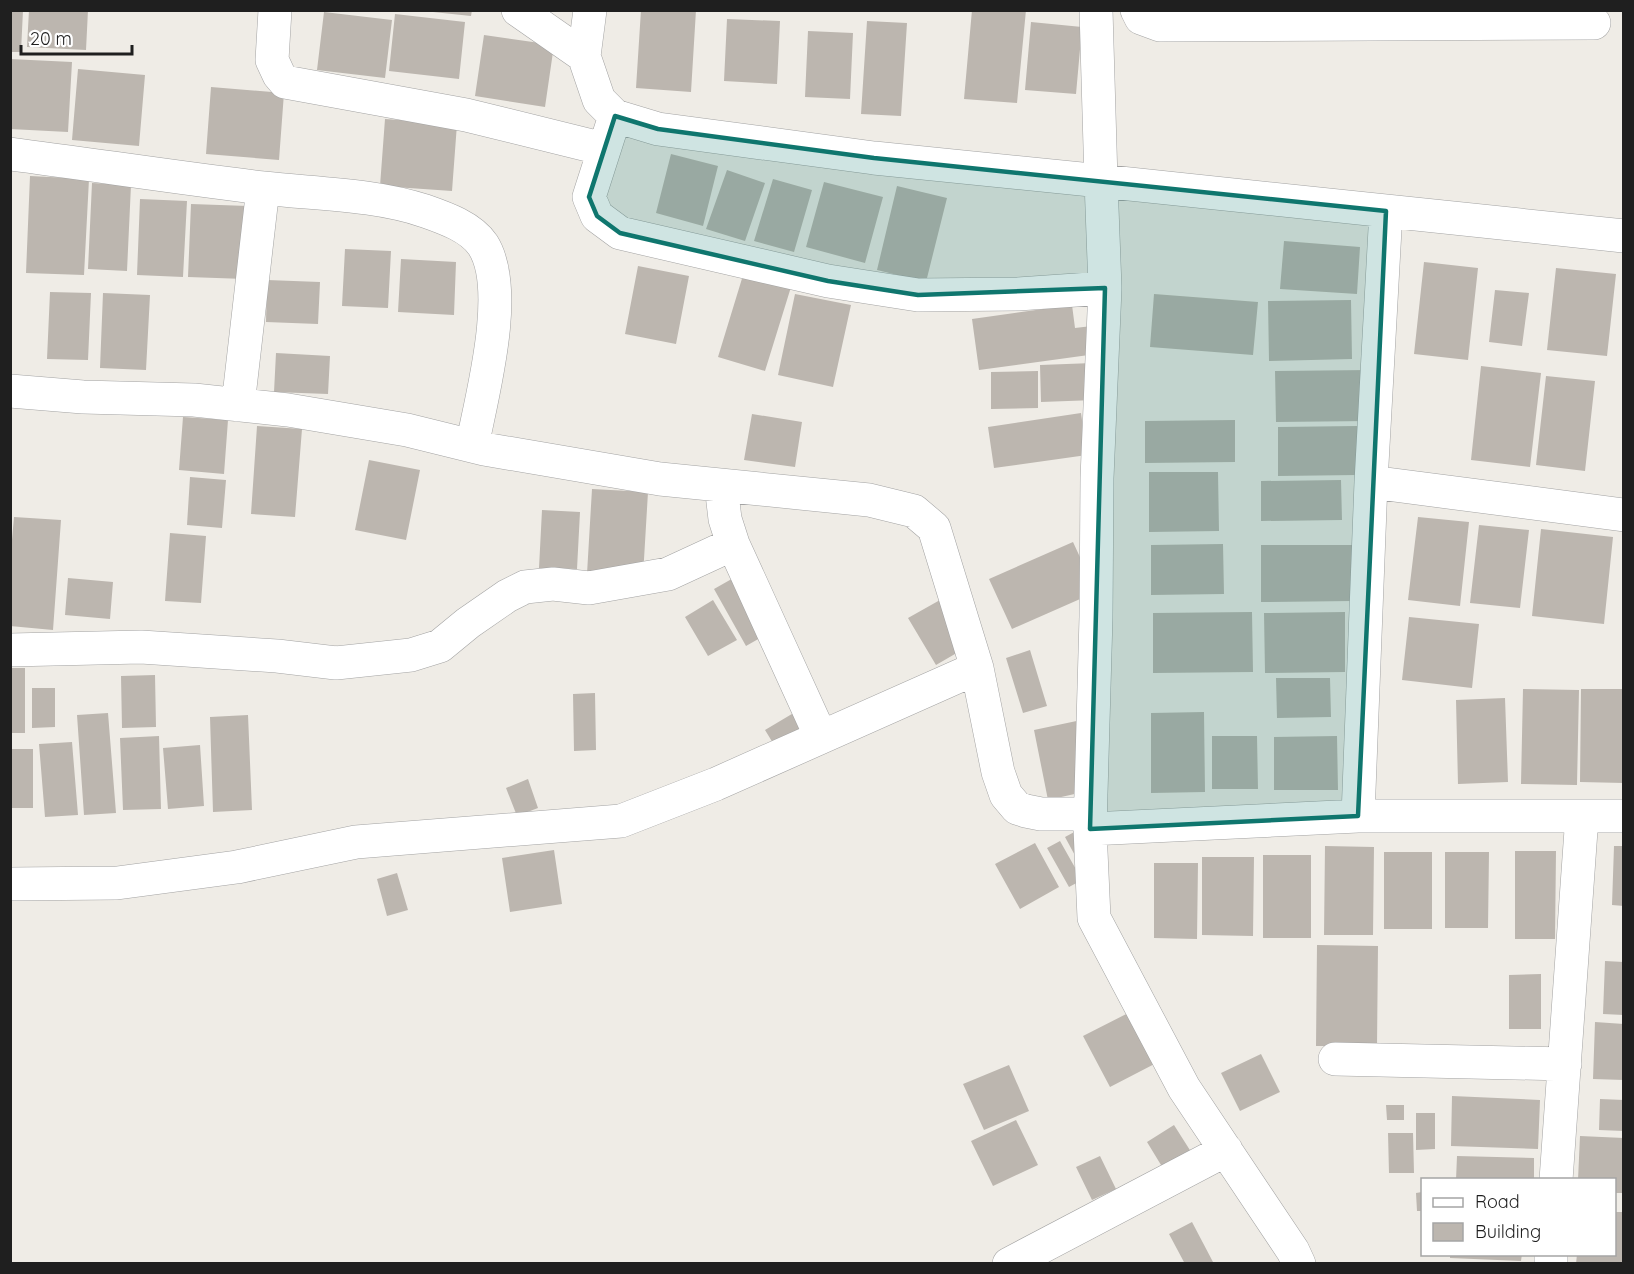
<svg xmlns="http://www.w3.org/2000/svg" width="1634" height="1274" font-family="Quicksand,sans-serif">
	<rect width="100%" height="100%" fill="#efece6"/>
	<path fill="#bcb6af" d="M 10,10 L 23,10 L 21,52 L 10,52 Z
		M 29,10 L 88,10 L 86,50 L 27,47 Z
		M 433,10 L 472,10 L 471,16 L 433,12 Z
		M 641,10 L 696,10 L 691,92 L 636,88 Z
		M 972,10 L 1026,10 L 1017,103 L 964,99 Z
		M 324,12 L 392,20 L 385,78 L 317,70 Z
		M 395,14 L 465,22 L 459,79 L 389,71 Z
		M 727,19 L 780,21 L 777,84 L 724,81 Z
		M 867,21 L 907,23 L 901,116 L 861,114 Z
		M 1031,22 L 1082,27 L 1076,94 L 1025,90 Z
		M 808,31 L 853,33 L 850,99 L 805,97 Z
		M 484,35 L 554,45 L 545,107 L 475,96 Z
		M 10,59 L 72,62 L 68,132 L 10,129 Z
		M 78,69 L 145,75 L 139,146 L 72,140 Z
		M 211,87 L 284,93 L 279,160 L 206,154 Z
		M 385,119 L 457,124 L 452,191 L 380,186 Z
		M 671,154 L 718,166 L 703,226 L 656,213 Z
		M 727,170 L 765,183 L 745,241 L 706,229 Z
		M 30,176 L 89,179 L 84,275 L 26,273 Z
		M 773,179 L 812,190 L 794,252 L 754,241 Z
		M 824,182 L 883,197 L 865,263 L 806,247 Z
		M 92,183 L 131,185 L 127,271 L 88,269 Z
		M 897,186 L 947,198 L 926,282 L 877,270 Z
		M 140,199 L 187,201 L 183,277 L 137,275 Z
		M 191,204 L 248,206 L 245,279 L 188,277 Z
		M 1284,241 L 1360,247 L 1357,294 L 1280,289 Z
		M 345,249 L 391,251 L 388,308 L 342,306 Z
		M 401,259 L 456,262 L 454,315 L 398,312 Z
		M 1424,262 L 1478,268 L 1468,360 L 1414,354 Z
		M 638,266 L 689,276 L 676,344 L 625,334 Z
		M 1556,268 L 1616,274 L 1607,356 L 1547,350 Z
		M 744,272 L 791,287 L 765,371 L 718,357 Z
		M 267,280 L 320,282 L 318,324 L 266,322 Z
		M 1495,290 L 1529,293 L 1522,346 L 1489,342 Z
		M 50,292 L 91,293 L 88,360 L 47,359 Z
		M 103,293 L 150,295 L 146,370 L 100,368 Z
		M 795,294 L 851,305 L 833,387 L 778,375 Z
		M 1154,294 L 1258,302 L 1253,355 L 1150,347 Z
		M 1351,300 L 1352,359 L 1269,361 L 1268,301 Z
		M 1072,305 L 1075,328 L 1092,326 L 1096,354 L 979,370 L 972,319 Z
		M 276,353 L 330,356 L 328,394 L 274,392 Z
		M 1093,363 L 1095,400 L 1041,402 L 1040,365 Z
		M 1481,366 L 1541,373 L 1530,467 L 1471,460 Z
		M 1369,370 L 1369,421 L 1276,422 L 1275,371 Z
		M 1038,371 L 1038,408 L 991,409 L 991,372 Z
		M 1546,376 L 1595,381 L 1585,471 L 1536,465 Z
		M 1081,413 L 1087,455 L 994,468 L 988,427 Z
		M 752,414 L 802,422 L 795,467 L 744,460 Z
		M 183,417 L 228,420 L 224,474 L 179,470 Z
		M 1235,420 L 1235,462 L 1145,463 L 1145,421 Z
		M 257,426 L 302,429 L 295,517 L 251,514 Z
		M 1357,426 L 1357,475 L 1278,476 L 1278,427 Z
		M 369,460 L 420,470 L 406,540 L 355,530 Z
		M 1149,472 L 1218,472 L 1219,531 L 1149,532 Z
		M 190,477 L 226,480 L 222,528 L 187,525 Z
		M 1341,480 L 1342,520 L 1261,521 L 1261,481 Z
		M 592,489 L 648,492 L 643,576 L 587,574 Z
		M 542,510 L 580,512 L 577,569 L 539,568 Z
		M 14,517 L 61,520 L 53,630 L 10,626 L 10,562 Z
		M 1418,517 L 1469,522 L 1460,606 L 1408,600 Z
		M 1479,525 L 1529,530 L 1520,608 L 1470,603 Z
		M 1541,529 L 1613,537 L 1604,624 L 1532,616 Z
		M 170,533 L 206,536 L 201,603 L 165,601 Z
		M 1073,542 L 1096,592 L 1012,629 L 989,579 Z
		M 1223,544 L 1224,594 L 1151,595 L 1151,545 Z
		M 1261,545 L 1352,545 L 1352,601 L 1261,602 Z
		M 744,572 L 776,629 L 746,646 L 714,589 Z
		M 68,578 L 113,582 L 110,619 L 65,615 Z
		M 713,600 L 737,640 L 708,656 L 685,617 Z
		M 940,600 L 967,647 L 936,665 L 908,618 Z
		M 1252,612 L 1253,672 L 1153,673 L 1153,613 Z
		M 1345,612 L 1345,672 L 1265,673 L 1264,613 Z
		M 1409,617 L 1479,624 L 1472,688 L 1402,680 Z
		M 1030,650 L 1047,706 L 1023,713 L 1006,658 Z
		M 10,668 L 25,668 L 25,733 L 10,733 Z
		M 155,675 L 156,727 L 122,728 L 121,676 Z
		M 1276,678 L 1330,678 L 1331,717 L 1277,718 Z
		M 32,688 L 55,688 L 55,727 L 32,728 Z
		M 1523,689 L 1579,690 L 1577,785 L 1521,784 Z
		M 1581,689 L 1624,689 L 1624,783 L 1580,782 Z
		M 595,693 L 596,750 L 574,751 L 573,694 Z
		M 1505,698 L 1508,782 L 1458,784 L 1456,700 Z
		M 812,702 L 823,721 L 776,748 L 765,730 Z
		M 1204,712 L 1205,792 L 1151,793 L 1151,713 Z
		M 108,713 L 116,813 L 84,815 L 77,715 Z
		M 248,715 L 252,810 L 213,812 L 210,717 Z
		M 1086,719 L 1101,788 L 1048,800 L 1034,730 Z
		M 159,736 L 161,809 L 123,810 L 120,738 Z
		M 1212,736 L 1257,736 L 1258,789 L 1212,789 Z
		M 1337,736 L 1338,790 L 1274,790 L 1274,737 Z
		M 72,742 L 78,815 L 45,817 L 39,744 Z
		M 200,745 L 204,806 L 168,809 L 163,748 Z
		M 10,749 L 33,749 L 33,808 L 10,808 Z
		M 528,779 L 538,808 L 517,816 L 506,788 Z
		M 1078,830 L 1085,874 L 1065,837 Z
		M 1060,841 L 1082,880 L 1069,887 L 1047,848 Z
		M 1035,843 L 1059,887 L 1020,909 L 995,864 Z
		M 1325,846 L 1374,847 L 1373,935 L 1324,935 Z
		M 1614,846 L 1624,846 L 1624,906 L 1612,905 Z
		M 554,850 L 562,904 L 510,912 L 502,858 Z
		M 1515,851 L 1556,851 L 1555,939 L 1515,939 Z
		M 1384,852 L 1432,852 L 1432,929 L 1384,929 Z
		M 1445,852 L 1489,852 L 1488,928 L 1445,928 Z
		M 1263,855 L 1311,855 L 1311,938 L 1263,938 Z
		M 1202,857 L 1254,857 L 1253,936 L 1202,935 Z
		M 1154,863 L 1198,863 L 1197,939 L 1154,938 Z
		M 397,873 L 408,910 L 387,916 L 377,879 Z
		M 1317,945 L 1378,946 L 1377,1046 L 1316,1046 Z
		M 1605,961 L 1624,962 L 1624,1015 L 1603,1014 Z
		M 1541,974 L 1541,1029 L 1509,1029 L 1509,975 Z
		M 1140,1007 L 1166,1058 L 1110,1087 L 1083,1036 Z
		M 1595,1022 L 1624,1024 L 1624,1080 L 1593,1079 Z
		M 1261,1054 L 1280,1092 L 1240,1111 L 1221,1073 Z
		M 1009,1065 L 1029,1111 L 984,1130 L 963,1084 Z
		M 1452,1096 L 1540,1100 L 1538,1149 L 1451,1146 Z
		M 1600,1099 L 1624,1100 L 1624,1131 L 1599,1130 Z
		M 1386,1105 L 1404,1105 L 1404,1120 L 1387,1120 Z
		M 1416,1113 L 1435,1113 L 1435,1149 L 1416,1150 Z
		M 1016,1120 L 1038,1165 L 993,1186 L 971,1141 Z
		M 1174,1125 L 1200,1166 L 1172,1183 L 1147,1142 Z
		M 1388,1133 L 1413,1133 L 1414,1173 L 1389,1173 Z
		M 1580,1136 L 1624,1138 L 1624,1193 L 1614,1193 L 1614,1180 L 1578,1180 Z
		M 1100,1156 L 1116,1189 L 1092,1200 L 1076,1167 Z
		M 1457,1156 L 1534,1158 L 1534,1180 L 1456,1180 Z
		M 1422,1192 L 1422,1211 L 1417,1211 L 1416,1193 Z
		M 1614,1212 L 1624,1212 L 1624,1264 L 1576,1264 L 1577,1254 L 1614,1254 Z
		M 1192,1222 L 1213,1262 L 1210,1264 L 1185,1264 L 1169,1234 Z
		M 1450,1254 L 1522,1254 L 1521,1261 L 1450,1258 Z"/>
	<g fill="none" stroke-linecap="round" stroke-linejoin="round">
		<g stroke="#a3a3a3" stroke-width="34">
			<path id="minor" d="M 275,10 L 272,60 L 279,75 L 285,82 L 466,115 L 604,149
				M 518,10 L 584,56 L 590,10
				M 1137,10 L 1141,18 L 1160,25 L 1594,23
				M 584,56 L 599,100 L 615,116 L 658,129 L 874,158 L 1101,181 L 1096,10
				M 615,116 L 589,197 L 597,216 L 620,233 L 828,281 L 918,295 L 1018,294 L 1105,288
				M 10,154 C 95,165 179,178 263,188 C 316,194 374,194 425,211 C 445,218 471,227 483,245 C 511,289 482,396 472,446
				M 1386,211 L 1371,482 L 1624,515
				M 10,391 L 83,397 L 194,400 L 288,410 L 407,430 L 484,449 L 660,479 L 869,500 L 914,511 L 934,528 L 977,668 L 998,772 L 1006,795 L 1017,808 L 1026,811 L 1041,814 L 1090,814
				M 238,405 L 263,188
				M 1371,482 L 1358,816 L 1624,816
				M 721,485 L 725,519 L 733,544 L 821,737
				M 10,650 L 141,647 L 277,656 L 336,663 L 411,655 L 440,646 L 468,623 L 507,596 L 525,587 L 553,584 L 589,588 L 668,574 L 733,544
				M 1090,829 L 1096,617 L 1097,478 L 1105,288 L 1101,181 L 1624,236
				M 10,884 L 117,883 L 237,867 L 356,842 L 621,821 L 716,784 L 977,668
				M 1335,1059 L 1565,1064
				M 1556,1180 L 1582,816
				M 1009,1264 L 1226,1150
				M 1299,1264 L 1293,1251 L 1184,1088 L 1094,918 L 1090,829 L 1358,816
				M 1551,1264 L 1551,1254"/>
		</g>
		<use href="#minor" stroke="#fff" stroke-width="33"/>
	</g>
	<path fill="#0f766e" fill-opacity="0.2" stroke="#0f766e" stroke-width="4.5" stroke-linejoin="round" d="M 615,116 L 658,129 L 874,158 L 1386,211 L 1358,816 L 1090,829 L 1105,288 L 918,295 L 828,281 L 620,233 L 597,216 L 589,197 Z"/>
	<rect width="1634" height="1274" fill="none" stroke="#1f1f1f" stroke-width="24"/>
	<rect x="1421" y="1178" width="195" height="78" fill="#ffffff" stroke="#a5a5a5" stroke-width="1.5"/>
	<rect x="1433" y="1198" width="30" height="9" fill="#ffffff" stroke="#a5a5a5" stroke-width="1.5"/>
	<text x="1475" y="1208" font-size="18" fill="#1f1f1f">Road</text>
	<rect x="1433" y="1223" width="30" height="18" fill="#bcb6af" stroke="#a5a5a5" stroke-width="1.5"/>
	<text x="1475" y="1238" font-size="18" fill="#1f1f1f">Building</text>
	<path d="M21 45v9h111v-9" fill="none" stroke="#1f1f1f" stroke-width="3"/>
	<text x="30" y="45" font-size="18" fill="#1f1f1f" stroke="#ffffff" stroke-width="4.5" paint-order="stroke">20 m</text>
</svg>
